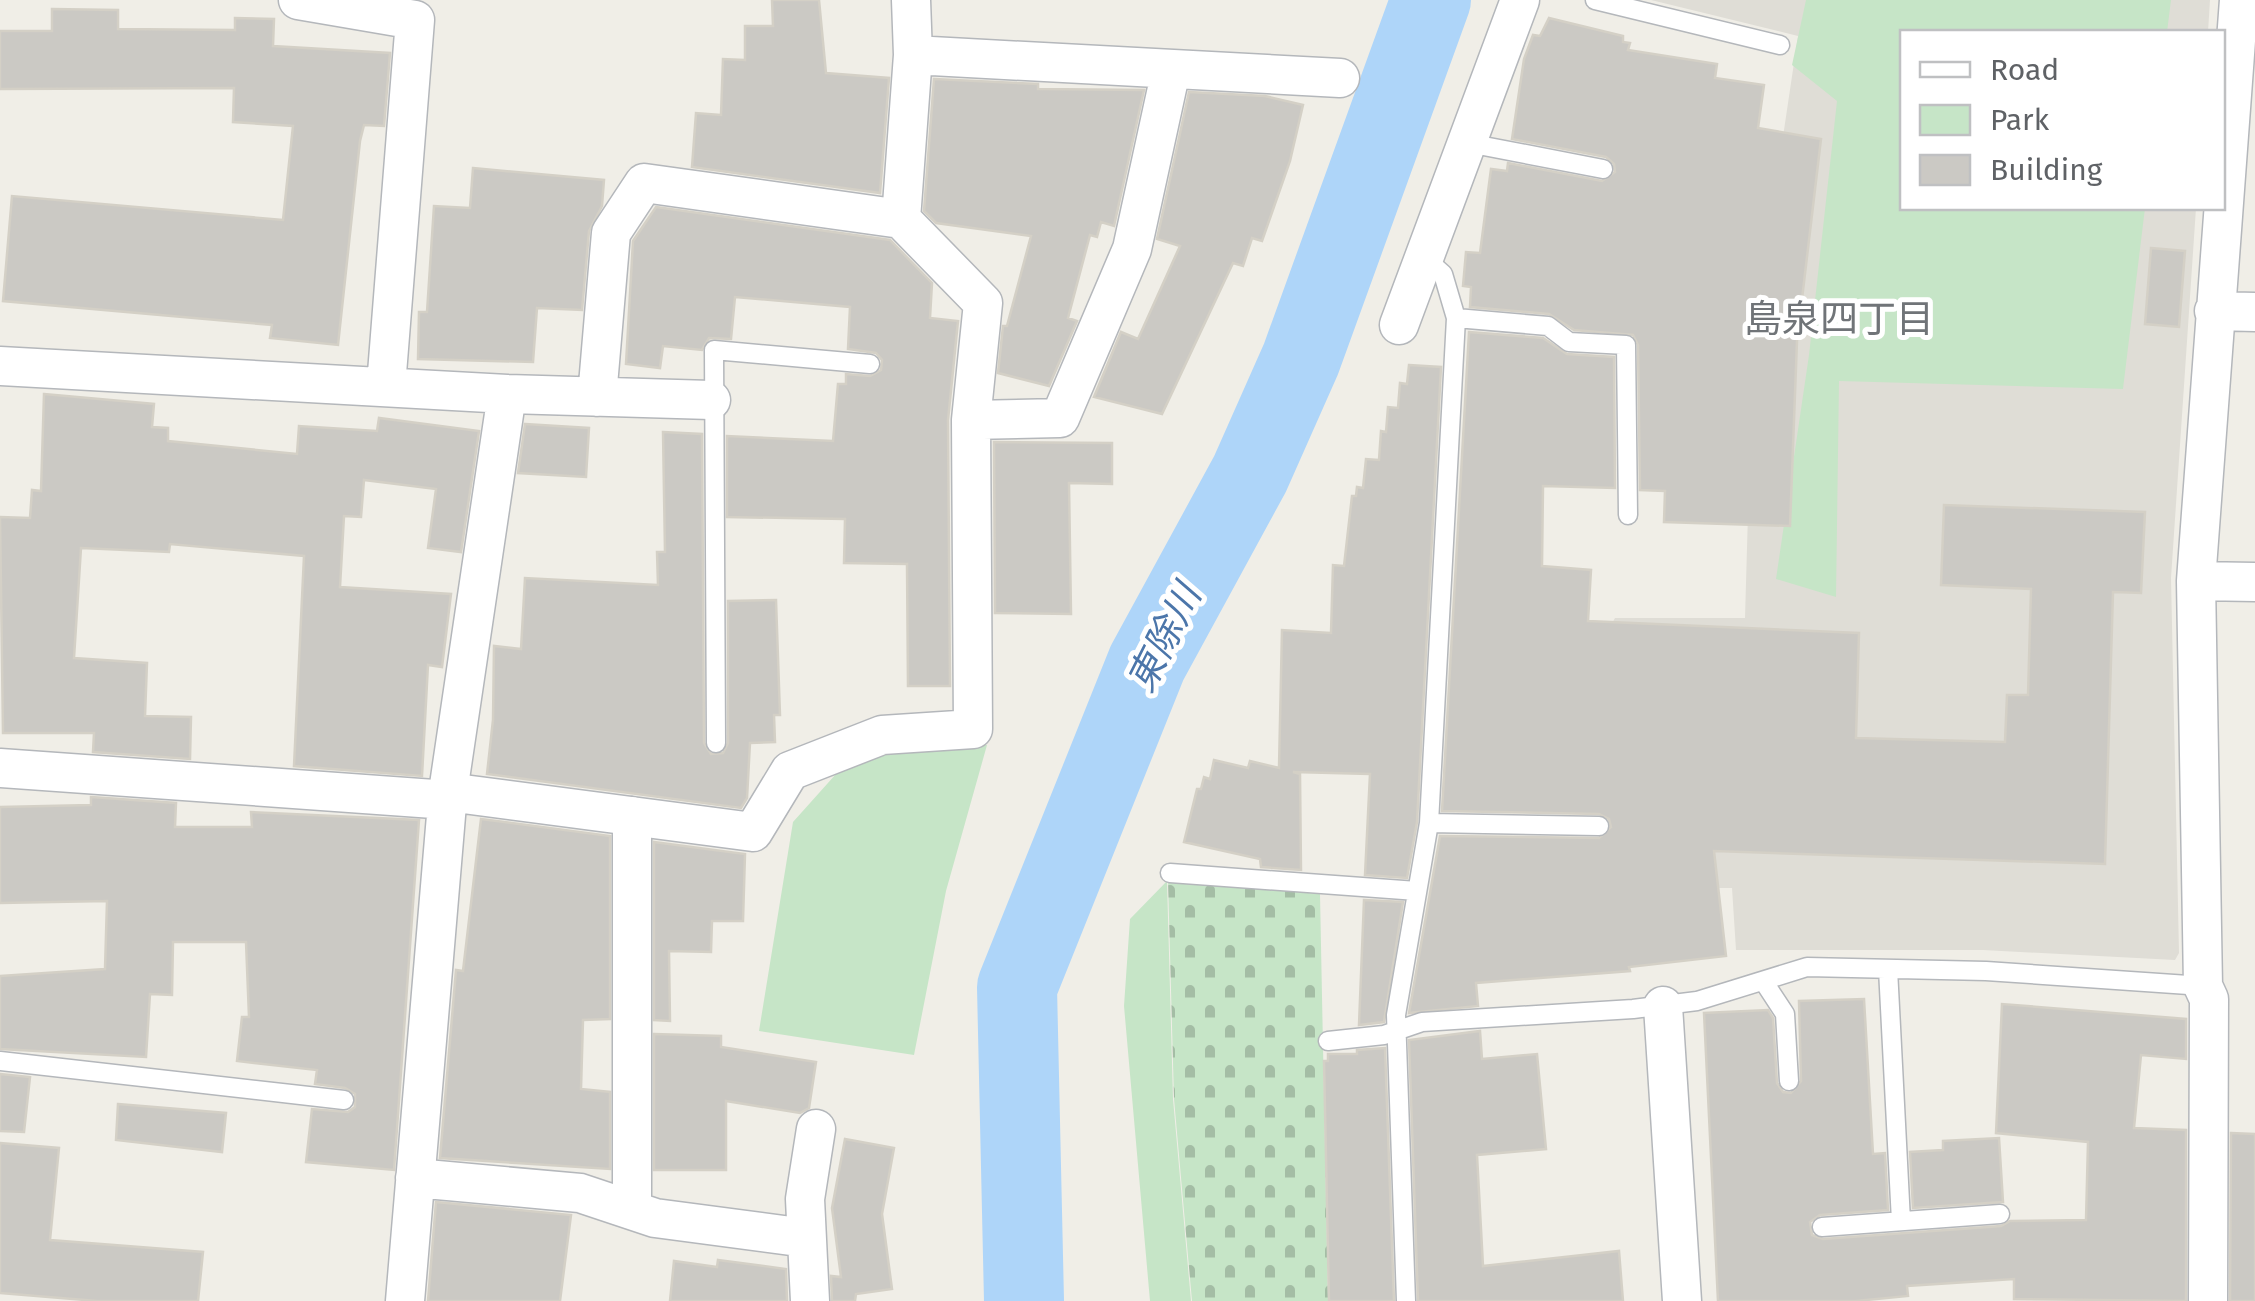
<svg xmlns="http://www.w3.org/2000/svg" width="2255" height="1301" font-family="'Fira Sans','Noto Sans JP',sans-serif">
	<defs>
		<pattern id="cemetery-stones" width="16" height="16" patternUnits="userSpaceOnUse" patternTransform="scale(2.5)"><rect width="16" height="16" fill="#c6e5c7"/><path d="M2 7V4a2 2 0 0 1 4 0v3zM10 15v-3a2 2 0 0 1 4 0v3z" fill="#a4bda5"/></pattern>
	</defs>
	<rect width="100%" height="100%" fill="#f0eee7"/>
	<path fill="#dfddd6" d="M 1651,0 L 2210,0 L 2208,32 L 1902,32 L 1902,208 L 2196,208 L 2171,578 L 2179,953 L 2175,960 L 1983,950 L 1736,950 L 1732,888 L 1706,888 L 1602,857 L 1599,743 L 1610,627 L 1615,618 L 1745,618 L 1753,338 L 1798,36 Z"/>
	<path fill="url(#cemetery-stones)" d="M 1168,881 L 1320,894 L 1328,1301 L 1192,1301 L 1174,1099 Z"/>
	<path fill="#c6e5c7" d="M 1806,0 L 2171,0 L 2167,32 L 1902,32 L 1902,208 L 2145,208 L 2123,389 L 1839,381 L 1836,597 L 1776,579 L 1809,355 L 1837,101 L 1792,65 Z
		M 987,745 L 946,891 L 914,1055 L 759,1031 L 793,822 L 836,774 L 892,750 Z
		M 1167,881 L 1173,1099 L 1191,1301 L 1150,1301 L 1124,1006 L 1130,919 Z"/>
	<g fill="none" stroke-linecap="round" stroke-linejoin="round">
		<path stroke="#aed5f9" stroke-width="80" d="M 1024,1301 L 1017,987 L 1147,663 L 1250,474 L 1301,359 L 1431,0"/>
	</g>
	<path fill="#cbc9c4" stroke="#d4d0c6" stroke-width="2.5" d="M 772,0 L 819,0 L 826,73 L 889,78 L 880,193 L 692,167 L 696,113 L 721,115 L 723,59 L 745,60 L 745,26 L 773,26 Z
		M 52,9 L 118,10 L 118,29 L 235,30 L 235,18 L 274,19 L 273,46 L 390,53 L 384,126 L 364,125 L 360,141 L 338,345 L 270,338 L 272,325 L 3,301 L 12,196 L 283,220 L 293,126 L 233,122 L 234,88 L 0,89 L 0,31 L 52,31 Z
		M 1549,18 L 1623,36 L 1623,42 L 1630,43 L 1628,50 L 1717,64 L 1715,78 L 1764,85 L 1758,128 L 1821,139 L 1797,341 L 1790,526 L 1664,522 L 1665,491 L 1640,490 L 1638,345 L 1633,335 L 1574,330 L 1549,314 L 1470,307 L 1471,287 L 1463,286 L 1466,252 L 1480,253 L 1491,169 L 1507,171 L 1508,163 L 1602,181 L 1615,172 L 1614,164 L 1606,157 L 1512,139 L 1524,59 L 1533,35 L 1540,36 Z
		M 934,79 L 1038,84 L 1038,89 L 1144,90 L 1114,226 L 1101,222 L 1097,237 L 1090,235 L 1068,318 L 1077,321 L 1049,386 L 998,373 L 1003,326 L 1007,326 L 1031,236 L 936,223 L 924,211 Z
		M 1189,92 L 1265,96 L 1303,105 L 1290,161 L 1262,241 L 1252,238 L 1243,266 L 1233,263 L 1162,414 L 1094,397 L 1121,332 L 1138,339 L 1180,246 L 1157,239 Z
		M 473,168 L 604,180 L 602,206 L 589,231 L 582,310 L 537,308 L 533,362 L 418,359 L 419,312 L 427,312 L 434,206 L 470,208 Z
		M 656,207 L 890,240 L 932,283 L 930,318 L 958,321 L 948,420 L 950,686 L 908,686 L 907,564 L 844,563 L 845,519 L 727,517 L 727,436 L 833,441 L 838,384 L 846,384 L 846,374 L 870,376 L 881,370 L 882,360 L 876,353 L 848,349 L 850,307 L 735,297 L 731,339 L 709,338 L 702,350 L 663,346 L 660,368 L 626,364 L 633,241 Z
		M 2151,248 L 2185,251 L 2179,327 L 2145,324 Z
		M 1469,332 L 1543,338 L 1567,354 L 1614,357 L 1615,488 L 1543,486 L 1542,566 L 1591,570 L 1588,621 L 1859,633 L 1856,738 L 2005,742 L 2007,695 L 2028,695 L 2031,589 L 1941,585 L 1944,505 L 2145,512 L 2141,593 L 2113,592 L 2105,864 L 1714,851 L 1726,956 L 1629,967 L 1630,971 L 1476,983 L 1478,1006 L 1409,1013 L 1440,836 L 1599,838 L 1611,827 L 1609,819 L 1599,814 L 1442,811 Z
		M 1409,365 L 1441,367 L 1417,822 L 1407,878 L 1365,875 L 1370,774 L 1293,772 L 1300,774 L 1301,870 L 1261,867 L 1260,859 L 1184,842 L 1197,789 L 1201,789 L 1204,777 L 1210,779 L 1214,760 L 1248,768 L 1250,761 L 1279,768 L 1282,630 L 1331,633 L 1333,565 L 1344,566 L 1352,496 L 1356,496 L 1357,487 L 1363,488 L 1366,459 L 1379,460 L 1381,431 L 1386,432 L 1388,407 L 1398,408 L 1400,383 L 1407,384 Z
		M 44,394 L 154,404 L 152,427 L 168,428 L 168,441 L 297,454 L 299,426 L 377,431 L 379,418 L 479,431 L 461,552 L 428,548 L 436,489 L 364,480 L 361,517 L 344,516 L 340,587 L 451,594 L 442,667 L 428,665 L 422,776 L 294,766 L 304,556 L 170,544 L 169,552 L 81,548 L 74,658 L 147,663 L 145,716 L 191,717 L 190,759 L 93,752 L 94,733 L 3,733 L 0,517 L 30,518 L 32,490 L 41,491 Z
		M 525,424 L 589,428 L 586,477 L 518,473 Z
		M 663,432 L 702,434 L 704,743 L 711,754 L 723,753 L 728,743 L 728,601 L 776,600 L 780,715 L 774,715 L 775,742 L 750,743 L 747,798 L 741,808 L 487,774 L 493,720 L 494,646 L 521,649 L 525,578 L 658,585 L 657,552 L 665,552 Z
		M 994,442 L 1112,443 L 1112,484 L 1069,483 L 1071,614 L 995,613 Z
		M 91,797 L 176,803 L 175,827 L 252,827 L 251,812 L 419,820 L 394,1170 L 306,1162 L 312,1109 L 348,1112 L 355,1107 L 355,1094 L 345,1088 L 315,1084 L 317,1070 L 237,1061 L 242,1017 L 249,1017 L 246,942 L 173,942 L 172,995 L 150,994 L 146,1057 L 0,1049 L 0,976 L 105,969 L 107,901 L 0,903 L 0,807 L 91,805 Z
		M 481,819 L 610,836 L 610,1019 L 583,1020 L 581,1089 L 610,1092 L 610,1169 L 440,1158 L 456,970 L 463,971 Z
		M 654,842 L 745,854 L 743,921 L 712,921 L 711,952 L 669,951 L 670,1021 L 654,1020 Z
		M 1364,900 L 1403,902 L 1384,1022 L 1359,1025 Z
		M 1864,999 L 1873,1154 L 1885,1153 L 1888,1210 L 1820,1215 L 1810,1222 L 1812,1235 L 1823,1239 L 2001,1226 L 2010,1221 L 2086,1220 L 2088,1142 L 1996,1133 L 2002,1004 L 2186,1019 L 2186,1059 L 2141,1055 L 2134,1128 L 2186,1130 L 2186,1301 L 2014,1299 L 2014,1279 L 1907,1286 L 1908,1296 L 1856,1301 L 1718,1301 L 1704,1013 L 1768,1010 L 1773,1018 L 1777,1083 L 1783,1092 L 1791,1093 L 1801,1081 L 1799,1001 Z
		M 1480,1031 L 1482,1059 L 1537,1054 L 1546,1149 L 1477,1155 L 1483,1266 L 1619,1251 L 1623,1301 L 1418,1301 L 1409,1040 Z
		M 654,1034 L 721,1036 L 721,1047 L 816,1062 L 809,1108 L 800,1113 L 726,1101 L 726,1170 L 654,1170 Z
		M 1385,1048 L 1394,1301 L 1329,1301 L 1324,1061 L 1328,1061 L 1328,1054 L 1357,1054 L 1357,1050 Z
		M 0,1074 L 30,1077 L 24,1132 L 0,1131 Z
		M 118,1104 L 226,1113 L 222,1152 L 116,1140 Z
		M 2231,1133 L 2255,1134 L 2255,1301 L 2230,1301 Z
		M 1999,1138 L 2003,1202 L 1913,1208 L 1910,1152 L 1943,1150 L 1943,1141 Z
		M 845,1139 L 894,1148 L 882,1214 L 892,1289 L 856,1294 L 855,1301 L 832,1301 L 831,1276 L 841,1277 L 832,1208 Z
		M 0,1143 L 59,1148 L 50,1240 L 203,1252 L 198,1301 L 97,1301 L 0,1293 Z
		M 436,1202 L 571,1215 L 560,1301 L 428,1301 Z
		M 718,1260 L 786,1269 L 787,1301 L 670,1301 L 674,1261 L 717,1267 Z"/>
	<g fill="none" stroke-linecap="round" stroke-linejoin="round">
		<g stroke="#b4b7bb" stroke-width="21">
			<path id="lane" d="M 1595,0 L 1780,45
				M 1468,143 L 1603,169
				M 1456,318 L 1548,326 L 1569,342 L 1626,345 L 1628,515
				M 716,743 L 714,350 L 870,364
				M 1429,823 L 1599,826
				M 1170,873 L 1417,891
				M 1888,969 L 1901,1221
				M 1764,982 L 1785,1014 L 1789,1081
				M 1328,1041 L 1384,1035 L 1422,1022 L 1633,1009 L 1697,1001 L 1807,967 L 1986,971 L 2203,986
				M 0,1061 L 344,1100
				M 1822,1227 L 2000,1214
				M 1406,1301 L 1396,1015 L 1429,823 L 1456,318 L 1443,274 L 1426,259"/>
		</g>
		<g stroke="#b4b7bb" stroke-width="41">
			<path id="street" d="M 298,0 L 415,20 L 386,386
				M 913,55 L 1340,78
				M 901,219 L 913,55 L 911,0
				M 2214,311 L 2255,312
				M 1399,325 L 1520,0
				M 0,366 L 507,394 L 711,400
				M 971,420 L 1060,418 L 1132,249 L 1171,70
				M 2196,581 L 2255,582
				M 0,768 L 448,800
				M 448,792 L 753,832 L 790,771 L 882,735 L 973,729 L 971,420 L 983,303 L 901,219 L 644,183 L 611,233 L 597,397
				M 632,816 L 632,1210
				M 1663,1006 L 1682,1301
				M 415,1178 L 580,1193 L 655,1218 L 806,1238
				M 405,1301 L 448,792 L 507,394
				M 810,1301 L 805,1199 L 816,1129
				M 2208,1301 L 2209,999 L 2203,986 L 2196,581 L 2239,0"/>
		</g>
		<use href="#lane" stroke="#fff" stroke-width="18"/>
		<use href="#street" stroke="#fff" stroke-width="38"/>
	</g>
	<g text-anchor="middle" stroke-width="10" stroke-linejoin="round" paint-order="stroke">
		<g font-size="38" fill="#707478" stroke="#fff">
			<text x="1839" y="332">島泉四丁目</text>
		</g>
		<g font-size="38" font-style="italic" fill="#4c76aa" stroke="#fff">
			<text transform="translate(1164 638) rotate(-63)" y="13">東除川</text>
		</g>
	</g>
	<rect x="1900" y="30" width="325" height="180" fill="#ffffff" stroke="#bfc0c2" stroke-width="2.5"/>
	<rect x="1920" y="62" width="50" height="15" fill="#ffffff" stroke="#bfc0c2" stroke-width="2.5"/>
	<text x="1990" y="80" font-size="30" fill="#5f6266">Road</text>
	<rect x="1920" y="105" width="50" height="30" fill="#c6e5c7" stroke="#bfc0c2" stroke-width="2.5"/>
	<text x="1990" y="130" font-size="30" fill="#5f6266">Park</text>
	<rect x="1920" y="155" width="50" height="30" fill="#cbc9c4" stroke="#bfc0c2" stroke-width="2.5"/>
	<text x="1990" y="180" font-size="30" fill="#5f6266">Building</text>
</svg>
